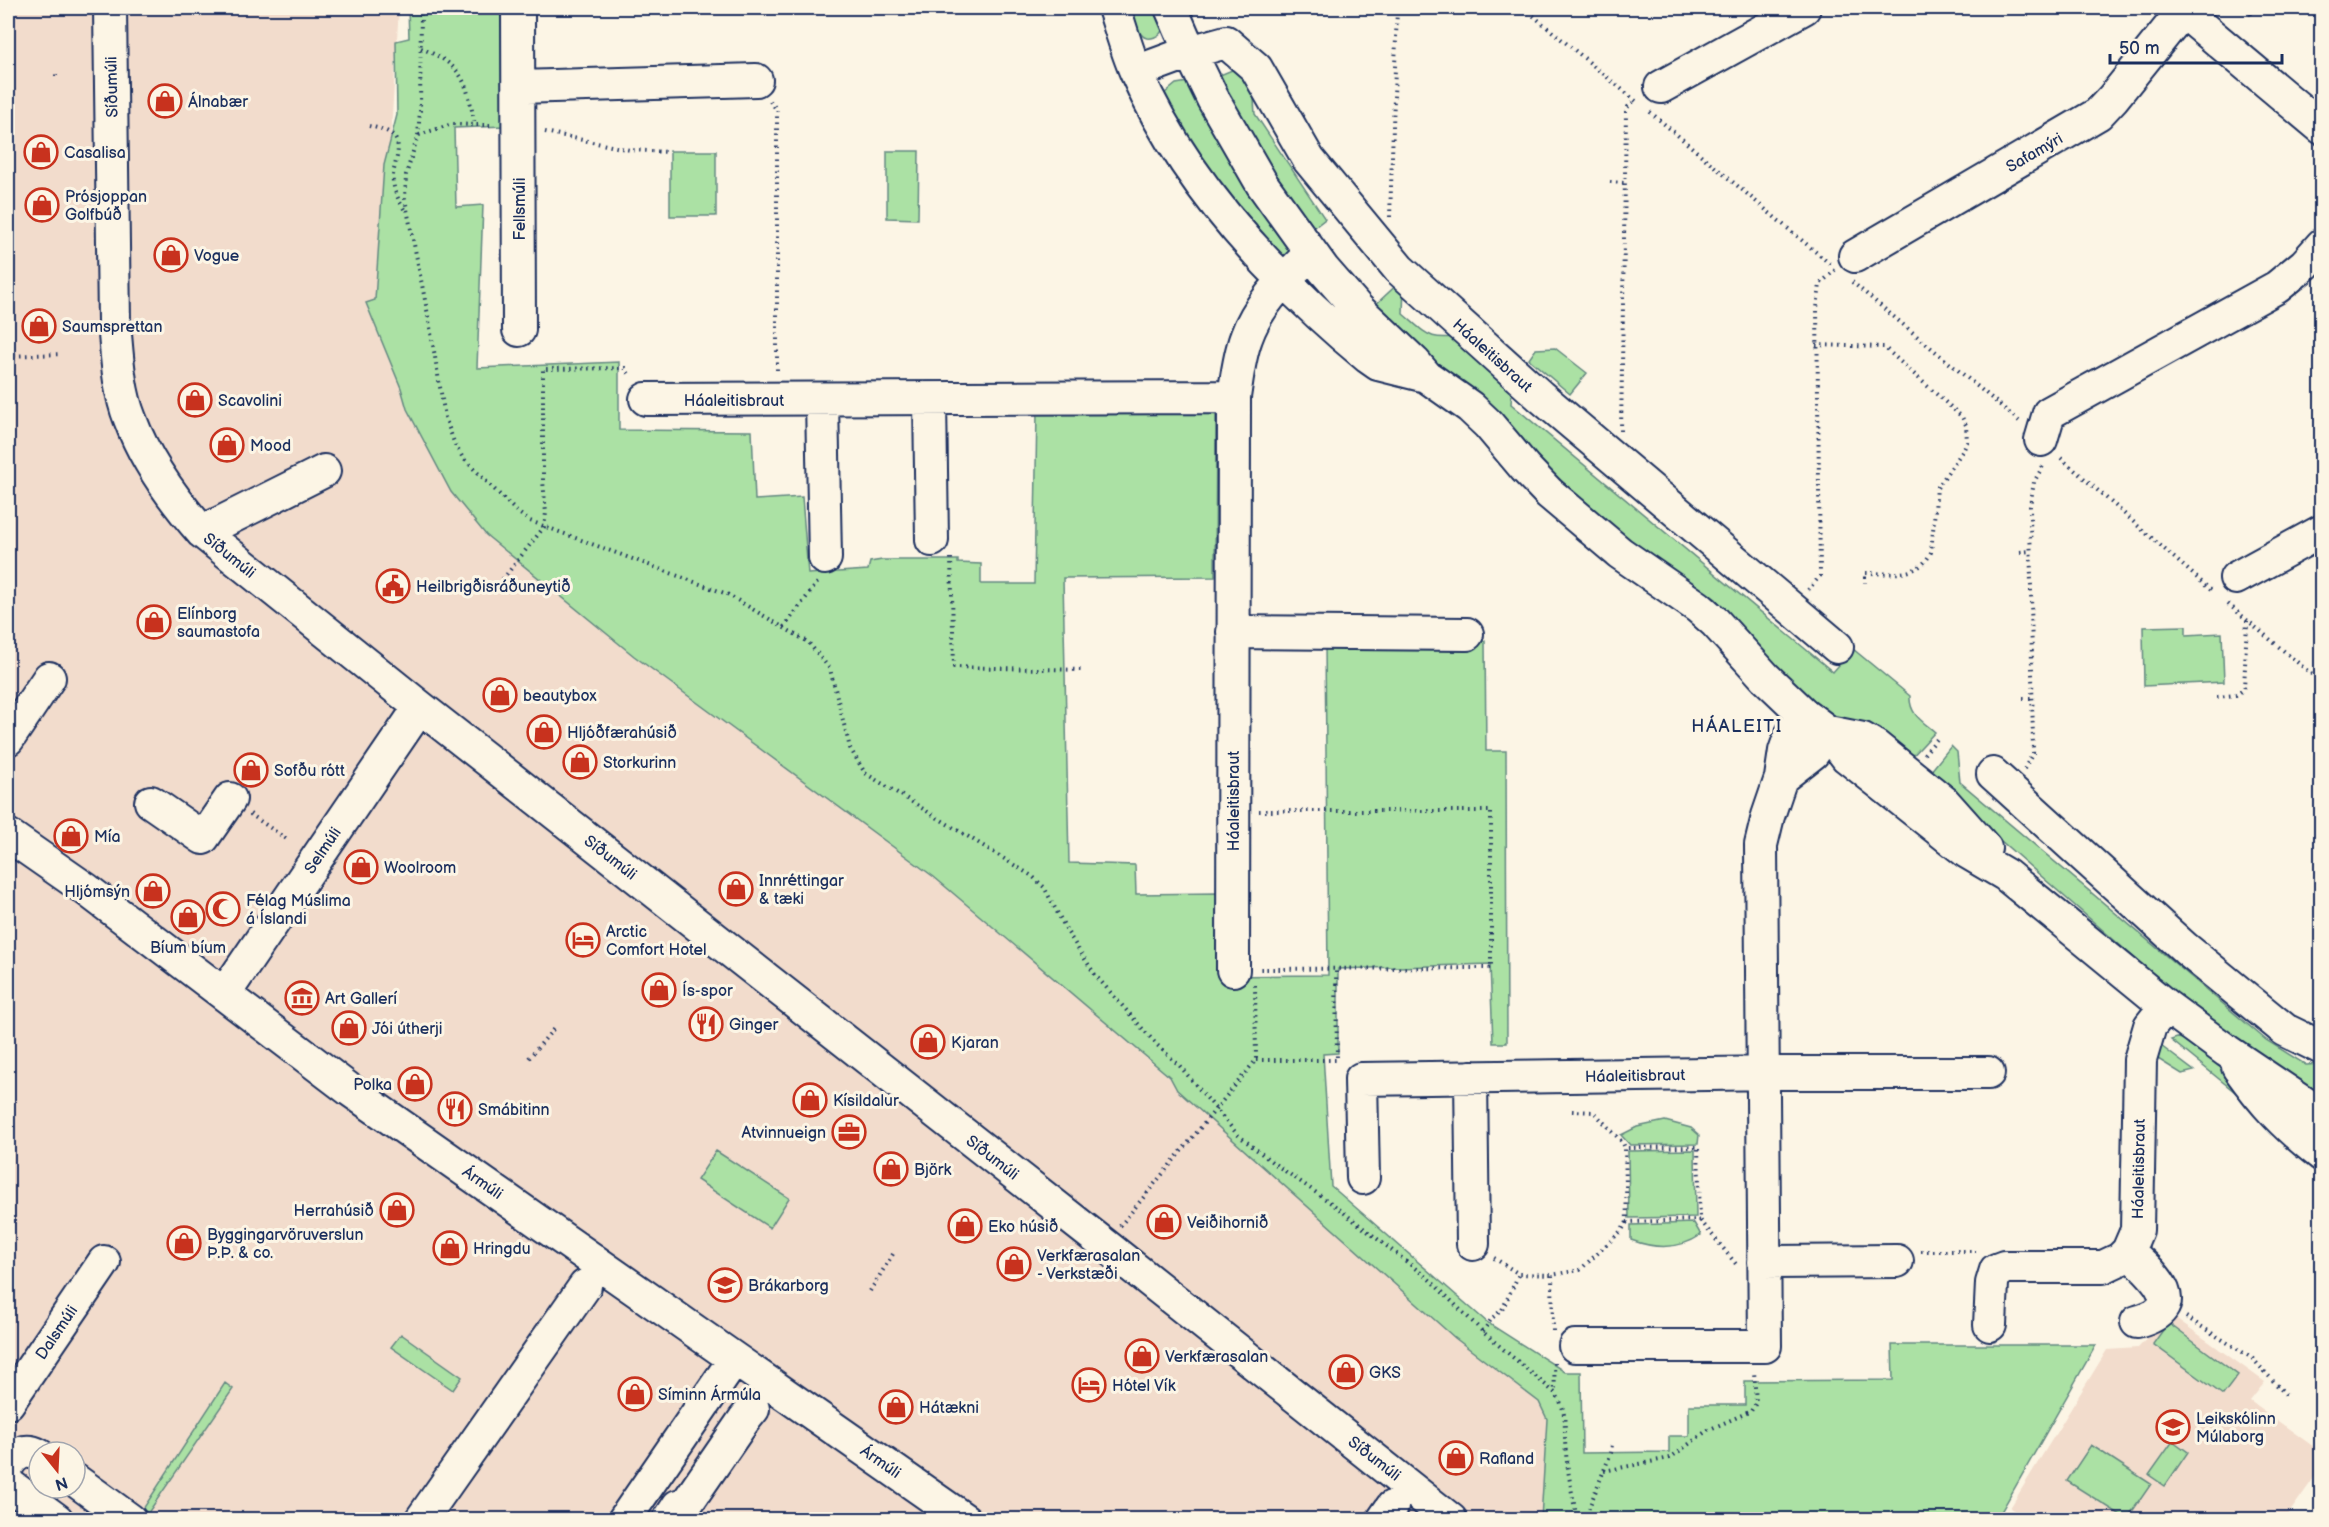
<svg xmlns="http://www.w3.org/2000/svg" width="2329" height="1527" font-family="'Balsamiq Sans',sans-serif">
	<rect width="100%" height="100%" fill="#fcf5e5"/>
	<filter id="ink" filterUnits="userSpaceOnUse"><feTurbulence type="fractalNoise" baseFrequency=".0167" numOctaves="2"/><feDisplacementMap in="SourceGraphic" scale="12" xChannelSelector="R" yChannelSelector="G"/><feConvolveMatrix kernelMatrix="1 2 1 2 8 2 1 2 1" color-interpolation-filters="sRGB"/></filter>
	<g filter="url(#ink)">
		<path fill="#f2dccc" fill-rule="evenodd" d="M 8,8 L 399,8 L 380,299 L 498,506 L 1552,1403 L 1589,1519 L 11,1520 L 8,1517 ZM 39,1452 L 75,1452 L 75,1488 L 39,1488 Z
			M 2170,1314 L 2265,1382 L 2250,1401 L 2321,1452 L 2321,1468 L 2285,1519 L 2029,1520 L 2010,1508 L 2107,1350 L 2138,1348 Z"/>
		<path fill="#abe1a4" stroke="#638881" stroke-width="1.5" d="M 408,8 L 503,8 L 505,126 L 454,128 L 456,207 L 483,205 L 477,368 L 619,362 L 619,430 L 752,431 L 755,500 L 802,497 L 808,574 L 868,570 L 870,562 L 882,560 L 958,560 L 958,563 L 981,564 L 981,584 L 1034,584 L 1037,412 L 1216,411 L 1215,577 L 1063,578 L 1069,863 L 1135,865 L 1136,894 L 1219,893 L 1220,976 L 1328,975 L 1325,641 L 1485,641 L 1486,751 L 1506,751 L 1507,1043 L 1493,1043 L 1490,964 L 1338,969 L 1338,1053 L 1323,1054 L 1331,1186 L 1488,1323 L 1565,1372 L 1581,1372 L 1582,1453 L 1669,1452 L 1669,1436 L 1689,1436 L 1689,1405 L 1745,1405 L 1745,1381 L 1893,1380 L 1892,1345 L 2096,1345 L 1997,1519 L 1541,1519 L 1547,1419 L 1539,1402 L 1455,1338 L 1177,1090 L 1170,1077 L 934,877 L 634,656 L 486,535 L 451,492 L 407,409 L 401,388 L 366,303 L 375,300 L 384,165 L 397,115 L 396,41 L 409,38 Z
			M 1130,8 L 1158,8 C 1160,13 1163,21 1163,27 C 1162,36 1148,43 1141,34 C 1135,28 1133,16 1130,8 Z
			M 1232,70 L 1244,72 L 1253,85 L 1255,114 L 1325,219 L 1306,234 L 1216,85 L 1220,75 Z
			M 1188,82 L 1293,252 C 1284,258 1278,261 1269,255 L 1167,110 L 1165,93 L 1176,84 Z
			M 670,151 L 716,151 L 716,216 L 670,216 Z
			M 887,151 L 919,151 L 918,219 L 887,218 Z
			M 1402,280 L 1404,284 L 1403,314 C 1429,336 1429,341 1464,336 L 1512,390 L 1511,404 L 1833,672 L 1853,649 L 1910,696 C 1909,714 1922,721 1935,732 L 1907,762 L 1831,720 L 1755,651 L 1716,599 L 1629,541 L 1598,515 L 1536,457 L 1514,430 L 1373,307 Z
			M 1555,348 L 1587,373 L 1570,394 L 1529,359 L 1536,349 Z
			M 2186,626 L 2186,635 L 2222,633 L 2224,682 L 2144,686 L 2143,627 Z
			M 1951,746 L 1957,752 L 1960,782 L 2266,1040 L 2306,1065 L 2321,1064 L 2321,1106 L 2223,1032 L 2138,961 L 1927,776 Z
			M 2177,1038 C 2209,1040 2239,1085 2256,1109 L 2171,1040 Z
			M 2161,1046 L 2194,1071 L 2182,1074 L 2158,1059 L 2158,1051 Z
			M 1665,1121 L 1691,1128 L 1699,1135 L 1698,1144 L 1630,1145 L 1621,1135 L 1637,1127 Z
			M 1695,1150 L 1696,1217 L 1629,1218 L 1628,1151 Z
			M 716,1151 L 789,1198 L 770,1228 L 697,1180 Z
			M 1694,1223 L 1701,1235 C 1679,1250 1655,1249 1631,1240 L 1631,1225 Z
			M 2168,1323 L 2238,1375 L 2223,1395 L 2153,1344 Z
			M 401,1334 L 462,1377 L 453,1390 L 391,1347 Z
			M 225,1383 L 233,1389 L 148,1513 L 143,1509 Z
			M 2173,1441 L 2188,1452 L 2165,1486 L 2149,1475 Z
			M 2091,1445 L 2151,1484 L 2127,1519 L 2067,1481 Z"/>
		<g fill="none" stroke-linecap="round" stroke-linejoin="round">
			<g stroke="#1b2f5e" stroke-width="36">
				<path id="minor" d="M 110,8 L 114,323 C 117,354 118,389 130,419 C 145,460 173,499 202,532 L 420,707 L 1105,1245 L 1451,1520
					M 518,8 L 519,330
					M 1114,8 C 1121,29 1127,52 1136,72 C 1185,185 1274,279 1368,357 L 1378,364 L 1426,376
					M 1171,8 L 1190,52 L 1213,99 L 1262,184 L 1323,269 L 1358,309 L 1414,362 L 1426,376 L 1470,407 L 1488,424 L 1525,468 L 1549,493 L 1620,553 L 1698,607 L 1715,622 L 1765,677 L 1804,714 L 1828,732 L 1847,757 L 1967,852 L 2006,875 L 2166,1006 L 2227,1051 L 2322,1115
					M 2179,8 L 2322,128
					M 1136,72 L 1190,52 L 1226,42 L 1256,68 L 1309,160 L 1399,269 L 1540,396 L 1837,647
					M 519,87 L 756,80
					M 1661,87 L 1804,8
					M 1855,256 L 2098,114 L 2113,98 L 2183,11
					M 646,399 L 1234,397
					M 822,400 L 825,558
					M 930,400 L 932,540
					M 2041,440 L 2049,413 L 2277,287 L 2305,264 L 2322,245
					M 202,532 L 324,471
					M 2236,578 L 2322,531
					M 1233,632 L 1467,634
					M 1828,732 L 1863,739 L 1875,746 L 1944,802 L 1985,848
					M 8,739 L 49,678
					M 1993,774 L 2186,949 L 2285,1030 L 2322,1048
					M 1781,778 L 1813,753 L 1828,732
					M 151,802 L 203,838 L 230,799
					M 8,835 L 87,890 L 350,1090 L 965,1520
					M 1233,970 L 1234,397 C 1237,378 1239,357 1246,338 C 1258,303 1286,278 1311,253
					M 225,993 L 420,707
					M 2238,1067 C 2265,1105 2285,1126 2322,1155
					M 1471,1077 L 1473,1244
					M 1363,1178 L 1361,1079 L 1777,1073 L 1988,1073
					M 2128,1251 C 2153,1274 2192,1307 2137,1322
					M 1764,1262 L 1897,1261
					M 1990,1325 L 1992,1283 L 1996,1270 L 2004,1267 L 2103,1267 L 2120,1259 L 2128,1251 L 2137,1230 L 2140,1060 L 2150,1026 L 2166,1006
					M 1575,1346 L 1765,1346 L 1761,845 L 1768,816 L 1781,778 L 1785,751 L 1790,737 L 1804,714
					M 8,1403 L 104,1262
					M 8,1465 C 15,1453 26,1448 39,1455
					M 75,1480 L 130,1520
					M 8,1484 L 57,1520
					M 421,1520 L 585,1286
					M 624,1520 L 734,1360
					M 669,1520 L 678,1506 L 687,1503 L 744,1420 L 753,1409
					M 1383,1520 L 1392,1507"/>
			</g>
			<path stroke="#1b2f5e" stroke-width="4" stroke-dasharray="1.5 4.5" stroke-linecap="butt" d="M 421,8 L 420,111 L 418,135 L 406,175 L 405,199 L 428,315 L 445,417 L 455,445 L 463,458 L 517,512 L 530,521 L 727,594 L 808,642 L 830,669 L 850,748 L 865,773 L 1032,876 L 1044,887 L 1068,933 L 1096,976 L 1157,1045 L 1179,1065 L 1237,1134 L 1272,1162 L 1334,1205 L 1430,1280 L 1483,1332 L 1555,1393 C 1569,1411 1563,1431 1566,1453 C 1568,1475 1573,1497 1577,1520
				M 1524,8 L 1637,102
				M 2249,8 L 2252,18
				M 421,48 C 465,67 466,81 475,125 L 494,125
				M 56,76 L 56,73
				M 770,101 L 777,110 L 777,373
				M 1650,112 L 1830,264
				M 369,126 C 377,128 389,130 394,137 C 404,148 391,169 393,182 C 395,194 400,203 406,212
				M 545,132 L 630,150 L 668,152
				M 419,135 L 452,124 L 475,125
				M 1610,182 L 1625,183
				M 1390,217 L 1397,8
				M 1852,282 L 2019,421
				M 1816,345 L 1884,347 L 1962,417 L 1966,425 L 1967,442 L 1964,449 L 1937,488 L 1931,552 C 1919,579 1890,573 1865,573 L 1865,583
				M 8,356 L 61,354
				M 1621,431 L 1626,112 L 1628,107 L 1635,100
				M 2061,458 L 2213,592
				M 2020,552 L 2031,551
				M 951,558 L 954,667 L 1084,670
				M 499,584 L 544,527 L 546,513 L 543,481 L 543,369 L 625,368 L 631,377
				M 1808,590 L 1820,576 L 1817,308 L 1820,284 L 1835,270
				M 2228,604 L 2322,683
				M 784,627 L 818,582
				M 2217,697 L 2236,695 L 2244,689 L 2247,621
				M 2023,698 L 2032,698
				M 1924,754 L 1937,739
				M 2024,769 L 2033,753 L 2030,506 L 2034,482 L 2043,466
				M 1259,811 L 1491,811 L 1491,968 L 1260,969
				M 250,814 L 288,840
				M 211,946 L 220,953
				M 529,1058 L 555,1027
				M 1256,1060 L 1337,1060 L 1336,968
				M 1572,1111 L 1594,1112 L 1623,1143 L 1625,1148
				M 1700,1220 L 1627,1222 L 1625,1148 L 1698,1147 L 1700,1220 L 1736,1264 L 1736,1267
				M 1120,1226 L 1256,1060 L 1255,985
				M 1921,1251 L 1976,1251
				M 1494,1258 L 1519,1274 L 1552,1275
				M 870,1291 L 893,1254
				M 2186,1317 L 2252,1358 L 2288,1397
				M 1553,1331 L 1552,1275 L 1580,1270 L 1622,1230 L 1627,1222
				M 1483,1332 L 1492,1318 L 1502,1310 L 1519,1274
				M 1554,1363 L 1555,1393
				M 1604,1471 L 1670,1458 L 1708,1430 L 1751,1411 L 1756,1403 L 1754,1371
				M 1584,1520 L 1611,1453 L 1612,1444"/>
			<use href="#minor" stroke="#fcf5e5" stroke-width="32"/>
		</g>
	</g>
	<defs>
		<g id="shop-ring" transform="scale(1.725)"><circle r="9.5" fill="#fcf5e5" stroke="#c8321e" stroke-width="1.5"/><path d="M-5-2.5h2.3a2.7 3.5 0 0 1 5.4 0H5L5.5 6h-11ZM-1.5-2.5h3a1.5 2.3 0 0 0-3 0Z" fill="#c8321e"/></g>
		<g id="civic-ring" transform="scale(1.725)"><circle r="9.5" fill="#fcf5e5" stroke="#c8321e" stroke-width="1.5"/><path d="M-.6-6.5H3V-4.5H.6V-3L4-1V1h2V6H-6V1h2V-1L-.6-3ZM-1.2 2.5V6h2.4V2.5Z" fill="#c8321e"/></g>
		<g id="mosque-ring" transform="scale(1.725)"><circle r="9.5" fill="#fcf5e5" stroke="#c8321e" stroke-width="1.5"/><path d="M3.5-4.9A6 6 0 1 0 3.5 4.9A5 5 0 1 1 3.5-4.9Z" fill="#c8321e"/></g>
		<g id="hotel-ring" transform="scale(1.725)"><circle r="9.5" fill="#fcf5e5" stroke="#c8321e" stroke-width="1.5"/><path d="M-6-4.5h1.5V1H6V5H4.5V3h-9V5H-6ZM-4 0a1.8 1.8 0 1 1 3.6 0ZM.5 0V-2.5h3Q6-2.5 6 0Z" fill="#c8321e"/></g>
		<g id="museum-ring" transform="scale(1.725)"><circle r="9.5" fill="#fcf5e5" stroke="#c8321e" stroke-width="1.5"/><path d="M0-6L6-3V-2H-6V-3ZM-5-1h2V3h-2ZM-1-1h2V3h-2ZM3-1h2V3H3ZM-6 4H6V6H-6Z" fill="#c8321e"/></g>
		<g id="restaurant-ring" transform="scale(1.725)"><circle r="9.5" fill="#fcf5e5" stroke="#c8321e" stroke-width="1.5"/><path d="M-5-6h1v4h1v-4h1v4h1v-4h1v5L-1.5 .5V6h-2V.5L-5-1ZM5-6V6H3V1.5H1.5Q1.5-4 5-6Z" fill="#c8321e"/></g>
		<g id="office-ring" transform="scale(1.725)"><circle r="9.5" fill="#fcf5e5" stroke="#c8321e" stroke-width="1.5"/><path d="M-6-3h4V-5.5h4V-3h4V5H-6ZM-1-4.5V-3h2v-1.5ZM-6 0V1H6V0Z" fill="#c8321e"/></g>
		<g id="school-ring" transform="scale(1.725)"><circle r="9.5" fill="#fcf5e5" stroke="#c8321e" stroke-width="1.5"/><path d="M0-5L7-2L0 1L-7-2ZM-4 1L0 2.5L4 1V4Q0 6-4 4Z" fill="#c8321e"/></g>
	</defs>
	<g fill-rule="evenodd">
		<use href="#shop-ring" x="165" y="101"/>
		<use href="#shop-ring" x="41" y="152"/>
		<use href="#shop-ring" x="42" y="205"/>
		<use href="#shop-ring" x="171" y="255"/>
		<use href="#shop-ring" x="39" y="326"/>
		<use href="#shop-ring" x="195" y="400"/>
		<use href="#shop-ring" x="227" y="445"/>
		<use href="#civic-ring" x="393" y="586"/>
		<use href="#shop-ring" x="154" y="622"/>
		<use href="#shop-ring" x="500" y="695"/>
		<use href="#shop-ring" x="544" y="732"/>
		<use href="#shop-ring" x="580" y="762"/>
		<use href="#shop-ring" x="251" y="770"/>
		<use href="#shop-ring" x="71" y="836"/>
		<use href="#shop-ring" x="361" y="867"/>
		<use href="#shop-ring" x="736" y="889"/>
		<use href="#shop-ring" x="153" y="891"/>
		<use href="#mosque-ring" x="223" y="909"/>
		<use href="#shop-ring" x="188" y="917"/>
		<use href="#hotel-ring" x="583" y="940"/>
		<use href="#shop-ring" x="659" y="990"/>
		<use href="#museum-ring" x="302" y="998"/>
		<use href="#restaurant-ring" x="706" y="1024"/>
		<use href="#shop-ring" x="349" y="1028"/>
		<use href="#shop-ring" x="928" y="1042"/>
		<use href="#shop-ring" x="415" y="1084"/>
		<use href="#shop-ring" x="810" y="1100"/>
		<use href="#restaurant-ring" x="455" y="1109"/>
		<use href="#office-ring" x="849" y="1132"/>
		<use href="#shop-ring" x="891" y="1169"/>
		<use href="#shop-ring" x="397" y="1210"/>
		<use href="#shop-ring" x="1164" y="1222"/>
		<use href="#shop-ring" x="965" y="1226"/>
		<use href="#shop-ring" x="184" y="1243"/>
		<use href="#shop-ring" x="450" y="1248"/>
		<use href="#shop-ring" x="1014" y="1264"/>
		<use href="#school-ring" x="725" y="1285"/>
		<use href="#shop-ring" x="1142" y="1356"/>
		<use href="#shop-ring" x="1346" y="1372"/>
		<use href="#hotel-ring" x="1089" y="1385"/>
		<use href="#shop-ring" x="635" y="1394"/>
		<use href="#shop-ring" x="896" y="1407"/>
		<use href="#school-ring" x="2173" y="1427"/>
		<use href="#shop-ring" x="1456" y="1458"/>
	</g>
	<g text-anchor="middle" stroke-width="6" stroke-linejoin="round" paint-order="stroke">
		<g font-size="16" fill="#1b2f5e" stroke="#fcf5e5">
			<text transform="translate(111 87) rotate(-91)" y="6">Síðumúli</text>
			<text transform="translate(2034 152) rotate(-30)" y="6">Safamýri</text>
			<text transform="translate(519 209) rotate(-90)" y="6">Fellsmúli</text>
			<text transform="translate(1493 355) rotate(42)" y="6">Háaleitisbraut</text>
			<text x="734" y="406">Háaleitisbraut</text>
			<text transform="translate(230 555) rotate(39)" y="6">Síðumúli</text>
			<text transform="translate(1233 801) rotate(-90)" y="6">Háaleitisbraut</text>
			<text transform="translate(322 850) rotate(-56)" y="6">Selmúli</text>
			<text transform="translate(611 857) rotate(38)" y="6">Síðumúli</text>
			<text transform="translate(1635 1075) rotate(-1)" y="6">Háaleitisbraut</text>
			<text transform="translate(993 1157) rotate(38)" y="6">Síðumúli</text>
			<text transform="translate(2138 1169) rotate(-89)" y="6">Háaleitisbraut</text>
			<text transform="translate(483 1182) rotate(35)" y="6">Ármúli</text>
			<text transform="translate(56 1332) rotate(-56)" y="6">Dalsmúli</text>
			<text transform="translate(1375 1458) rotate(38)" y="6">Síðumúli</text>
			<text transform="translate(881 1461) rotate(35)" y="6">Ármúli</text>
		</g>
		<g font-size="16" fill="#1b2f5e" stroke="#fcf5e5" text-anchor="start">
			<text x="188" y="107">Álnabær</text>
			<text x="64" y="158">Casalisa</text>
			<text x="65" y="202">Prósjoppan<tspan x="65" dy="18">Golfbúð</tspan></text>
			<text x="194" y="261">Vogue</text>
			<text x="62" y="332">Saumsprettan</text>
			<text x="218" y="406">Scavolini</text>
			<text x="250" y="451">Mood</text>
			<text x="416" y="592">Heilbrigðisráðuneytið</text>
			<text x="177" y="619">Elínborg<tspan x="177" dy="18">saumastofa</tspan></text>
			<text x="523" y="701">beautybox</text>
			<text x="567" y="738">Hljóðfærahúsið</text>
			<text x="603" y="768">Storkurinn</text>
			<text x="274" y="776">Sofðu rótt</text>
			<text x="94" y="842">Mía</text>
			<text x="384" y="873">Woolroom</text>
			<text x="759" y="886">Innréttingar<tspan x="759" dy="18">&amp; tæki</tspan></text>
			<text x="130" y="897" text-anchor="end">Hljómsýn</text>
			<text x="246" y="906">Félag Múslima<tspan x="246" dy="18">á Íslandi</tspan></text>
			<text x="606" y="937">Arctic<tspan x="606" dy="18">Comfort Hotel</tspan></text>
			<text x="188" y="953" text-anchor="middle">Bíum bíum</text>
			<text x="682" y="996">Ís-spor</text>
			<text x="325" y="1004">Art Gallerí</text>
			<text x="729" y="1030">Ginger</text>
			<text x="372" y="1034">Jói útherji</text>
			<text x="951" y="1048">Kjaran</text>
			<text x="392" y="1090" text-anchor="end">Polka</text>
			<text x="833" y="1106">Kísildalur</text>
			<text x="478" y="1115">Smábitinn</text>
			<text x="826" y="1138" text-anchor="end">Atvinnueign</text>
			<text x="914" y="1175">Björk</text>
			<text x="374" y="1216" text-anchor="end">Herrahúsið</text>
			<text x="1187" y="1228">Veiðihornið</text>
			<text x="988" y="1232">Eko húsið</text>
			<text x="207" y="1240">Byggingarvöruverslun<tspan x="207" dy="18">Þ.Þ. &amp; co.</tspan></text>
			<text x="473" y="1254">Hringdu</text>
			<text x="1037" y="1261">Verkfærasalan<tspan x="1037" dy="18">- Verkstæði</tspan></text>
			<text x="748" y="1291">Brákarborg</text>
			<text x="1165" y="1362">Verkfærasalan</text>
			<text x="1369" y="1378">GKS</text>
			<text x="1112" y="1391">Hótel Vík</text>
			<text x="658" y="1400">Síminn Ármúla</text>
			<text x="919" y="1413">Hátækni</text>
			<text x="2196" y="1424">Leikskólinn<tspan x="2196" dy="18">Múlaborg</tspan></text>
			<text x="1479" y="1464">Rafland</text>
		</g>
		<g font-size="18" letter-spacing="1.5" fill="#1b2f5e" stroke="#fcf5e5">
			<text x="1737" y="732">HÁALEITI</text>
		</g>
	</g>
	<rect width="2329" height="1527" fill="none" stroke="#fcf5e5" stroke-width="30"/>
	<rect x="15" y="15" width="2299" height="1497" fill="none" stroke="#1b2f5e" stroke-width="2" filter="url(#ink)"/>
	<g transform="translate(57 1470) rotate(162)"><circle r="28" fill="#fcf5e5" stroke="#a2a6af" stroke-width="1.5"/>
	<path d="M0-4.5L10 22L0 15L-10 22Z" fill="#c8321e"/>
	<text y="-9" font-size="16" font-weight="bold" text-anchor="middle" fill="#1b2f5e">N</text>
	</g>
	<path d="M2110 54v9h172v-9" fill="none" stroke="#1b2f5e" stroke-width="3"/>
	<text x="2119" y="54" font-size="18" fill="#1b2f5e" stroke="#fcf5e5" stroke-width="4.5" paint-order="stroke">50 m</text>
</svg>
